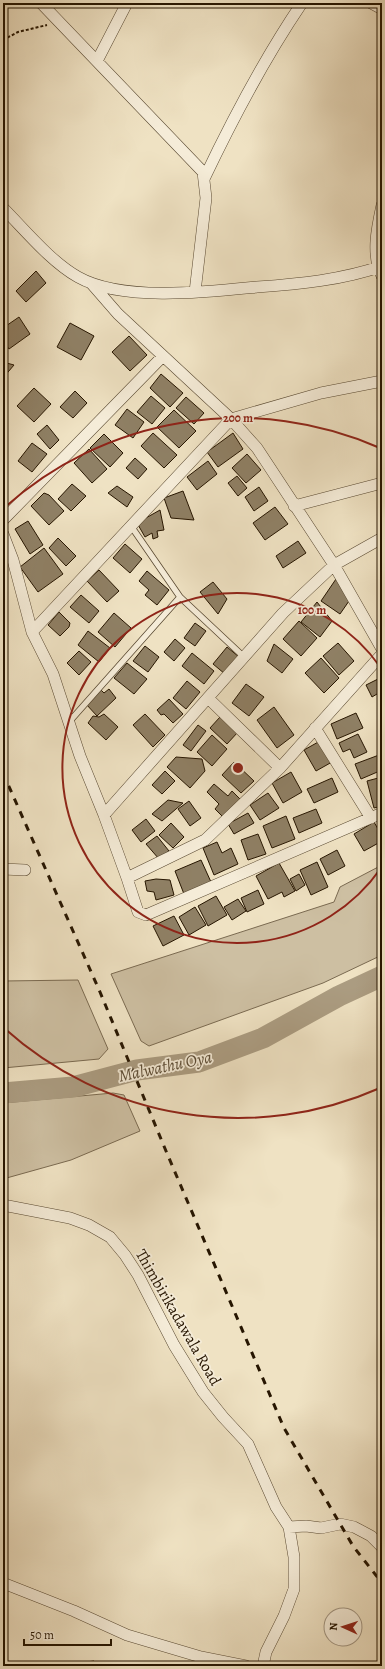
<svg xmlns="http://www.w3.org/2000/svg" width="385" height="1669" font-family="Alegreya,serif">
	<rect width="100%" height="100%" fill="#efe2c3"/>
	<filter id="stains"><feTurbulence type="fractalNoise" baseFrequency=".005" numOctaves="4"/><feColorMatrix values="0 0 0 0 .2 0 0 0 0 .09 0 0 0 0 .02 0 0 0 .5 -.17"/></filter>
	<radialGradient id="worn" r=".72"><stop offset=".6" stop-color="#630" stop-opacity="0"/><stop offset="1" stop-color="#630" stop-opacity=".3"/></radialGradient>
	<path fill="#cdbfa2" stroke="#7a6a51" d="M 382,865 L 382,955 L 323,983 L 149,1046 L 141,1041 L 111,974 L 334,902 L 340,887 Z
		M 78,980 L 108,1049 L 99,1059 L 3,1068 L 3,981 Z
		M 113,1093 L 124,1095 L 140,1131 L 71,1160 L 3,1179 L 3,1103 Z"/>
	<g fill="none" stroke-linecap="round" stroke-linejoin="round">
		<path stroke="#ab9c81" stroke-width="21" d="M 3,1093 L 73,1087 L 137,1070 L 199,1062 L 263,1038 L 339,996 L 382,976"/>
	</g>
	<path fill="#8f8065" stroke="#261500" d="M 36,271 L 46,283 L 26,302 L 16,291 Z
		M 19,317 L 30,334 L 9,349 L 3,340 L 3,328 Z
		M 70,323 L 94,336 L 81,360 L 57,347 Z
		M 129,336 L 147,355 L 130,371 L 112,352 Z
		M 3,362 L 14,365 L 3,378 Z
		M 161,374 L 183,393 L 170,407 L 150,388 Z
		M 34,388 L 51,404 L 34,422 L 17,406 Z
		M 75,391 L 87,403 L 73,418 L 60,407 Z
		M 151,396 L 165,408 L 152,424 L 137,412 Z
		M 186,397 L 204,413 L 194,424 L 176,408 Z
		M 127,409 L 144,422 L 133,438 L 115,425 Z
		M 174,410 L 196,431 L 179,448 L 157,427 Z
		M 47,425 L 59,440 L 50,449 L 37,434 Z
		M 153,433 L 177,455 L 164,468 L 141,446 Z
		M 233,433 L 243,449 L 218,467 L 207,452 Z
		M 104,434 L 123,453 L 110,467 L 90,448 Z
		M 32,443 L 47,454 L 32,472 L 18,461 Z
		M 89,449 L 107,469 L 92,483 L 74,463 Z
		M 247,454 L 261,470 L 246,483 L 232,468 Z
		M 135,458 L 147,469 L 138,479 L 126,468 Z
		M 208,461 L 217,474 L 197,490 L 187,477 Z
		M 237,476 L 247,488 L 238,496 L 228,483 Z
		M 72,484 L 86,496 L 71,511 L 58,499 Z
		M 117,486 L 133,497 L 127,507 L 108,493 Z
		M 259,487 L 268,501 L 254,511 L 245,497 Z
		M 183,491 L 194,520 L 171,518 L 164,498 Z
		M 44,493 L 49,495 L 64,511 L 49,525 L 31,506 Z
		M 275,507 L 288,524 L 265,540 L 253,523 Z
		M 160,510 L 164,530 L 157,531 L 158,537 L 153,539 L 152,533 L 145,537 L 137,523 Z
		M 28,521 L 43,545 L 30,554 L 15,529 Z
		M 58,538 L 76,556 L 66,566 L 49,548 Z
		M 298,541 L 306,553 L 283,568 L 276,556 Z
		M 125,544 L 142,559 L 130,573 L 113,558 Z
		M 44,548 L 63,574 L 38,592 L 20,567 Z
		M 99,570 L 119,591 L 107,602 L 87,581 Z
		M 147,571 L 169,590 L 157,605 L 145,595 L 149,590 L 139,581 Z
		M 336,579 L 349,601 L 340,614 L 321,601 Z
		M 213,582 L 227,599 L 218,614 L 200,592 Z
		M 81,595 L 99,611 L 89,623 L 70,607 Z
		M 317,602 L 332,621 L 320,637 L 301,622 Z
		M 59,612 L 70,623 L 69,627 L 60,636 L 48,625 Z
		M 114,613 L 131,628 L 115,647 L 98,632 Z
		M 299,621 L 317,638 L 301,656 L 283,639 Z
		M 195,623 L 206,631 L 195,646 L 184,638 Z
		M 88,631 L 110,648 L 99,662 L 78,645 Z
		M 175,639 L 185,648 L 174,661 L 164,652 Z
		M 338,643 L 354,661 L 339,675 L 323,656 Z
		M 274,644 L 293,659 L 282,673 L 267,661 Z
		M 145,646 L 159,657 L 148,672 L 133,661 Z
		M 227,647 L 239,657 L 225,674 L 213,664 Z
		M 79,651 L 91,662 L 79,675 L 67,663 Z
		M 192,653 L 214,671 L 204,684 L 182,666 Z
		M 321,658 L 339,678 L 324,693 L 305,673 Z
		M 127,663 L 147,679 L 134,694 L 114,678 Z
		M 382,677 L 382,691 L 372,697 L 366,685 Z
		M 187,681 L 200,692 L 186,709 L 173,698 Z
		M 246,684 L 264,697 L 249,716 L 232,703 Z
		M 109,689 L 116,698 L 97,716 L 86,704 L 101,690 L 104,693 Z
		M 169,699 L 183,714 L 173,723 L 164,714 L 161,715 L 157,710 Z
		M 274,707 L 294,735 L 277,748 L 257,720 Z
		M 356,713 L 363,728 L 337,739 L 331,724 Z
		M 104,714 L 118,727 L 106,740 L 88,723 L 93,716 L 99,717 Z
		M 145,714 L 165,735 L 153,747 L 133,725 Z
		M 220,717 L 238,732 L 227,744 L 210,728 Z
		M 198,725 L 206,731 L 191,751 L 183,745 Z
		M 358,734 L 367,752 L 354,758 L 350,749 L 343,752 L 339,743 Z
		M 212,735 L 227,749 L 212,766 L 197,752 Z
		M 320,741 L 332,762 L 316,771 L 304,750 Z
		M 379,755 L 382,762 L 382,770 L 361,779 L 355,764 Z
		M 176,757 L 202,759 L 205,771 L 190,788 L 167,767 Z
		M 234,762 L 254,781 L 241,793 L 222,775 Z
		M 165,771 L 175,781 L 162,794 L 152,785 Z
		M 291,772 L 302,792 L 283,803 L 272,783 Z
		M 382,777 L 382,806 L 374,808 L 367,781 Z
		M 332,778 L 338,792 L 314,803 L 307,789 Z
		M 214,784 L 228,796 L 232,791 L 242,801 L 225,819 L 215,809 L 219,804 L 207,792 Z
		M 268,793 L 279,808 L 260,820 L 250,805 Z
		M 168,800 L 183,803 L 162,821 L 152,814 Z
		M 189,801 L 201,818 L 190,826 L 178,809 Z
		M 316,809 L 322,823 L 299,833 L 293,818 Z
		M 248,813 L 254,823 L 234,834 L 228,824 Z
		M 286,816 L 295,839 L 272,848 L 263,826 Z
		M 146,819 L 155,831 L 141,842 L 132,830 Z
		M 374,822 L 382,836 L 382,841 L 364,851 L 354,834 Z
		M 171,823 L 184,837 L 173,848 L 159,835 Z
		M 258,834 L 266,854 L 248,860 L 241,840 Z
		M 157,836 L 169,851 L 159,859 L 146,844 Z
		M 217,842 L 222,853 L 231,848 L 238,864 L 214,875 L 203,848 Z
		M 337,850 L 345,866 L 328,875 L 320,859 Z
		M 201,860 L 211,882 L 184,894 L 175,871 Z
		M 317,862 L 328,887 L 311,895 L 300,870 Z
		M 279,863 L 295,891 L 284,897 L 282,892 L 268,899 L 256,876 Z
		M 299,874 L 305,885 L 296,891 L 290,879 Z
		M 156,879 L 170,880 L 174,895 L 156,900 L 154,892 L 147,891 L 145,881 Z
		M 258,890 L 264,904 L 247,912 L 241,898 Z
		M 216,896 L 227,915 L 208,926 L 198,906 Z
		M 238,899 L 246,911 L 232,920 L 224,907 Z
		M 195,907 L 206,925 L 189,935 L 179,917 Z
		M 174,916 L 184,935 L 163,946 L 153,926 Z
		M 94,1661 L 95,1666 L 70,1666 L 70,1664 Z"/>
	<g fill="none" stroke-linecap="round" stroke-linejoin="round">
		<g stroke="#584831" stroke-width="7">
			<path id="service" d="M 131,526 L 180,597 L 244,657
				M 69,722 L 180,597"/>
		</g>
		<g stroke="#584831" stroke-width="12">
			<path id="minor" d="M 41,3 L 203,172 L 206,198 L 195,292
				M 371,3 L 382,9
				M 97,61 L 127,3
				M 204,179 C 233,118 264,59 302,3
				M 382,205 C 377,228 371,255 382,276
				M 3,208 C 25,230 51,262 78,277 C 122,302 208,292 257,287 C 299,284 342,280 382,266
				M 91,283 L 118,314 L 231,419 L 257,448 L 334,565 L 382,649
				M 294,506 L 382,483
				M 3,520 L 163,356
				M 3,534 L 13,560 L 32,632 L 53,674 L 80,756 L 104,815
				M 382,538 L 334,565 L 283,613 L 104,815 L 127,878 L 138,912 L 146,915 L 382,813
				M 32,632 L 231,419 L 321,393 L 382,381
				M 208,698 L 280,768
				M 315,728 L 371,818
				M 3,869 L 25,870
				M 127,878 L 205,840 L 280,768 L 382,654
				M 3,1205 L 70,1218 L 89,1225 L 110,1237 L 125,1255 L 138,1275 L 174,1345 L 203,1392 L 223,1417 L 248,1444 L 276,1507 L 289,1527 L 294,1557 L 294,1589 L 284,1616 L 266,1652 L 263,1666
				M 289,1527 L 306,1526 L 321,1528 L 340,1524 L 354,1527 L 371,1536 L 382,1547
				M 3,1583 L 74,1611 L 127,1635 L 201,1657 L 246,1666"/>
		</g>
		<path stroke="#261500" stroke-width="2" stroke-dasharray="3 2" stroke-linecap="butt" d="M 3,40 L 18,32 L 47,25"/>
		<use href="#service" stroke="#f5ecd8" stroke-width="5.5"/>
		<use href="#minor" stroke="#f5ecd8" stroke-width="11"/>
		<path stroke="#261500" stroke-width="3" stroke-dasharray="7 7" stroke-linecap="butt" d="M 3,773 L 100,992 L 166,1151 L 284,1428 L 353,1546 L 382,1583"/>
	</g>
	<g fill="none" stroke="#8f2418" stroke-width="2">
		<path d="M381 868A175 175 0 1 1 381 668"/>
		<path d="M380 1088A350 350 0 0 1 4 1028M4 508A350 350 0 0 1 380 448"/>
	</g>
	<g text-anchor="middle" stroke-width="3.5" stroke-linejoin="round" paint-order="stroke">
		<g font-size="16" fill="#261500" stroke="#f5ecd8">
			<text transform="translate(179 1317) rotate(60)" y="6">Thimbirikadawala Road</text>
		</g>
		<g font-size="17" font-style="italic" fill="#5b4b34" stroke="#f5ecd8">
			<text transform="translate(165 1066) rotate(-12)" y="6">Malwathu Oya</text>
		</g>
	</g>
	<circle cx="238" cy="768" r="6" fill="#8f2418" stroke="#f5ecd8" stroke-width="2"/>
	<g font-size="12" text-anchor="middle" font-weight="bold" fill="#8f2418" stroke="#f5ecd8" stroke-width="3.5" stroke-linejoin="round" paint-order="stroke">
		<text x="238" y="422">200 m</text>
		<text x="312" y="614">100 m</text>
	</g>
	<rect width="385" height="1669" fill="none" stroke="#efe2c3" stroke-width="16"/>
	<rect x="4" y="4" width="377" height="1661" fill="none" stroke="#261500" stroke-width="2"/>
	<rect x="8" y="8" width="369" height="1653" fill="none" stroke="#261500"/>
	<g transform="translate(343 1627) rotate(273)"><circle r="19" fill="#f5ecd8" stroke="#a29682"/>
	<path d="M0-3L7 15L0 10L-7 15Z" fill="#8f2418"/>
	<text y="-6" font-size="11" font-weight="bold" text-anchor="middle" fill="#261500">N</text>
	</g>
	<path d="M24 1639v6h87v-6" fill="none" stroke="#261500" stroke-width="2"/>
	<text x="30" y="1639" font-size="12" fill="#261500" stroke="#f5ecd8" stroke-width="3" paint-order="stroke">50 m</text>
	<rect width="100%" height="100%" filter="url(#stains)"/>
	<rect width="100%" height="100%" fill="url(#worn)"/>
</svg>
